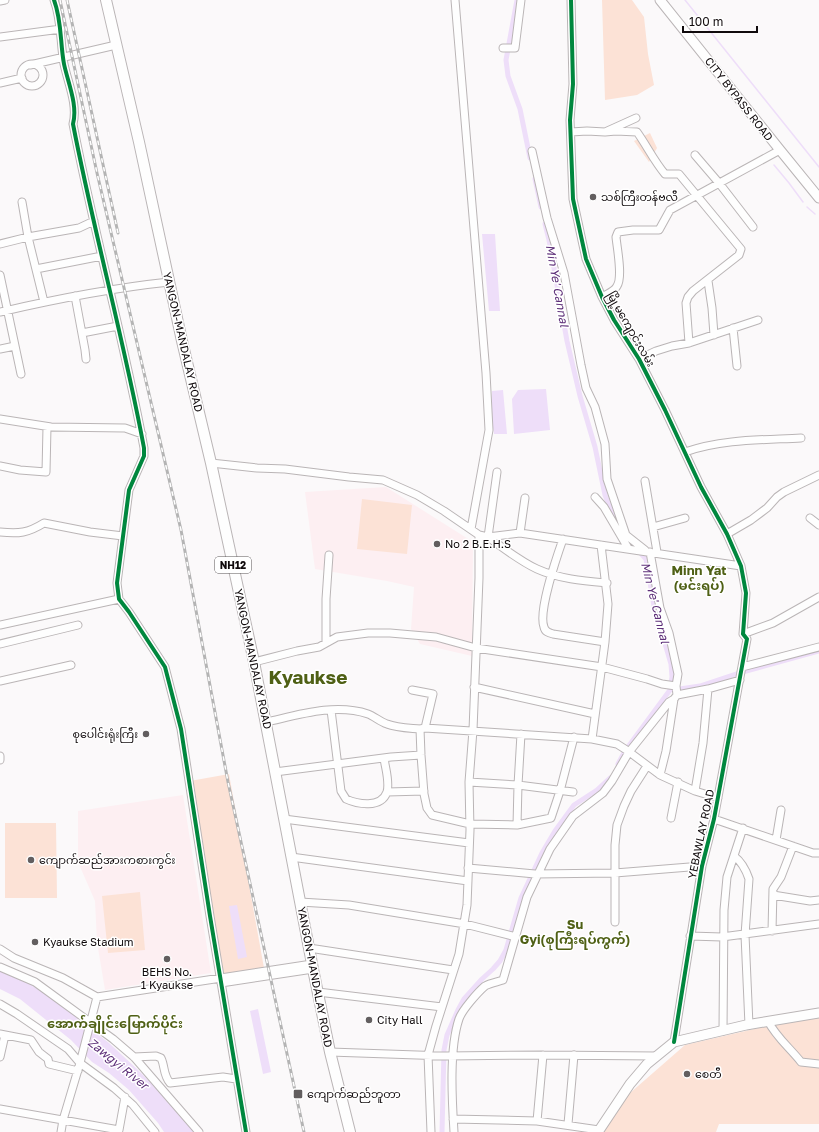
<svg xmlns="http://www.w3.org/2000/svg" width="819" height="1132" font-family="'Golos Text','Noto Sans Myanmar',sans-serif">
	<rect width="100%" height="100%" fill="#fbf9fa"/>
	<path fill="#fdeff2" d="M 386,487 L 473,542 L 472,656 L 420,644 L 411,629 L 414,587 L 387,581 L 315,569 L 305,492 Z
		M 183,795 L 211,973 L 105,990 L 97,942 L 95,901 L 78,862 L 78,811 Z"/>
	<path fill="#fce2d6" d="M 602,0 L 632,0 L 644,17 L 648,54 L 654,85 L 637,95 L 605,100 Z
		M 650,133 L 657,148 L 649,162 L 634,141 Z
		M 362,499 L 412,505 L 407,554 L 357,549 Z
		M 229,774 L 264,968 L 220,977 L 190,781 Z
		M 5,823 L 56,823 L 57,898 L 5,898 Z
		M 140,892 L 145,950 L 108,953 L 102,896 Z
		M 819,1014 L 819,1124 L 719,1124 L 716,1132 L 603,1132 L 614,1107 L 685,1045 Z"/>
	<path fill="#eedef9" d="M 482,234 L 495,234 L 500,311 L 489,311 Z
		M 546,389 L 550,430 L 514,434 L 512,399 L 518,390 Z
		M 503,390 L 507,434 L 494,434 L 491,413 L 492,391 Z
		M 237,905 L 247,957 L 238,959 L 229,906 Z
		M 0,970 L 24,980 L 57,1002 L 109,1043 L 136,1068 L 161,1093 L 194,1132 L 164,1132 L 158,1123 L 129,1090 L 109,1073 L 92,1062 L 71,1040 L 20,999 L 0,989 Z
		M 258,1009 L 271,1072 L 263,1074 L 250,1011 Z"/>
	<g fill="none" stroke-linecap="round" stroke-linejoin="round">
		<path stroke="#eedef9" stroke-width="1.5" d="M 685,0 L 819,167
			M 774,165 L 789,183 L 803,202
			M 807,207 L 815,214"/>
		<path stroke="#eedef9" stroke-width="5" d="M 517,0 L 506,60 L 508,76 L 520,109 L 530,158
			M 535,179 L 541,207
			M 545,224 L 549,240 L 567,341 L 580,396 L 595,447 L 605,495 L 618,527
			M 673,690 L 700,686 L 739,673 L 819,651
			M 618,764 L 625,751 L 670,690 L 672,677 L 671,664 L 654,606 L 646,559 L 629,541
			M 442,1132 L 444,1050 L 447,1035 L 458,1010 L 464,999 L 482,979 L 493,969 L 500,961 L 506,950 L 521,898 L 542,853 L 555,831 L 574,805 L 597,790 L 610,778"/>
		<g stroke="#bab5b6" stroke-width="9">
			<path id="minor" d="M 54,0 C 62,21 60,43 64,64 C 68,83 78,105 73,124 C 94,233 124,340 144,448 L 144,456 L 129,490 L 117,583 L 119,599 L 129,612 L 165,667 L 181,729 L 210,916 L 246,1132
				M 455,0 L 486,373 L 489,430 L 471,529
				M 571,0 L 573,84 L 570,120 L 573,199 L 586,259 L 602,297 L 614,320 L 639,359 L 665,410 L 701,487 L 727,534 L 741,566 L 746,593 L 743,634 L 747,639 L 714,819 L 702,866 L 674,1042
				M 0,1 L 5,0
				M 0,37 L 61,29
				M 503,48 L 515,48 L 521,0
				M21 75a11 11 0 1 1 22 0a11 11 0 1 1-22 0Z
				M 30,65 L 116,45
				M 0,83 L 22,78
				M 571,132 L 587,131 L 605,132 L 636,118
				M 605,132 L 616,131 L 637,132 C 647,146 654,161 665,174 L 679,174 L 741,249 L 739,255 L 693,291 L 688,297 L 686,303 L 689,343
				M 532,151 L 547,218 L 564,273 L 581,365 L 586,388 L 595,407 L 605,444 L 607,479 L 626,535 L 645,550
				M 695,155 L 719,183 L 753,227
				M 22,202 L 28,237 L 44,302
				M 0,244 L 28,237 L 79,228 L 94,221
				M 36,269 L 102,256
				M 0,275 L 21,374
				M 708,281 L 712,308 L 714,335
				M 75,296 L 85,350 L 86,359
				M 602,297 C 607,294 615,291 617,286 C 623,277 617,248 616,237 L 618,232 L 633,230 L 659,230 L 670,210 L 780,150
				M 0,312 C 56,299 112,288 169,282
				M 733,328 L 737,366
				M 82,333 L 118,326
				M 0,349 L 15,346
				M 639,359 L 656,351 L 672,346 L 689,343 L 758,320
				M 0,419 L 51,427 L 125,428 L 142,434
				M 685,452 C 722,439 762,440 801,438
				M 211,463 L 257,468 L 285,469 L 349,477 L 383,480 L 417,495 L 444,511 L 479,535 L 488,537 L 520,533 L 741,566
				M 0,466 L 20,470 L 46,472 L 47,427
				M 497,472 L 488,537 C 503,548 520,561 537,569 C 559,579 584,581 607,583
				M 645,481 L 657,552
				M 595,497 L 604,507 L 628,548
				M 810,518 L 819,525
				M 653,527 L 685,518
				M 0,532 C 19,534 28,533 44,523 L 90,532 L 123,536
				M 520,533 L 525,498
				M 727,534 L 751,520 L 767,508 L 777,497 L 784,492 L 819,475
				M 563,539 C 557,556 538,612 544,627 C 545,632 549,633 553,634 L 605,642
				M 650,552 L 660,608 L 669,633 L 678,674 L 676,686
				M 0,625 L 119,599
				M 743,634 L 773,623 L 819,597
				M 326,642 L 326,599 L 329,555
				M 0,644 L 78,625
				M 254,662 L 297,651 L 319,647 L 337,637 L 368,633 L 390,633 L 436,637 L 476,648 L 602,667 L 647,679 L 662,684 L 676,686 L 677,695
				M 742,667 L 819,647
				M 0,681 L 71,665
				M 474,687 L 595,714
				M 412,690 L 433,694 L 425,728
				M 331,710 L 341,791 L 346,799 C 357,804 381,809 387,792 C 390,782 385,767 384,758
				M 267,722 C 298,715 335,703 368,714 C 374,716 380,722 387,724 C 397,728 410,728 420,729 L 425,728 L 592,739 L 617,744 L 628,751 L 660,775 L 695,791 L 718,798
				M 420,729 L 421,755 L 424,794 L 427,808 L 432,815 L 470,824 L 517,825 L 551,818 L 560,791 L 574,737
				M 592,739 L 605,642 L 608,604 L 601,545
				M 0,756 L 0,760
				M 275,772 L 391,757 L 421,755
				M 660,775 L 666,751 L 674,699 L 677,695 L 708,689 L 740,680
				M 469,782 L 518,785 L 573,792
				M 695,791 L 703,743 L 708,689
				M 387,792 L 424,791
				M 671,818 L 678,782
				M 284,819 L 469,843
				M 714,819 L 813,853 L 819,853
				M 517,825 L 518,785 L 521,734
				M 776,840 L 781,810
				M 734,856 C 742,862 746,870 749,879 L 745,935 L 749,1025
				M 291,857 L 468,881
				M 468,868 L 535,874 L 615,873 L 702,866
				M 773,895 L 810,901 L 819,900
				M 300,902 L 349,905 L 465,924 L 516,937
				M 615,922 L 615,845 L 617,825 L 624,806 L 631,791 L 647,766
				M 772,931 L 773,889 L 781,877 L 793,846
				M 690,936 L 722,937 L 819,924
				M 309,948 L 453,970
				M 0,949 L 14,958 L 63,978 L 97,997 L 312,964
				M 0,967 L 35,982 L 113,1039 L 134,1057 L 199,1132
				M 221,983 L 313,969
				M 318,992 L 442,1007
				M 0,1004 L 17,1014 L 68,1049 L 80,1063 L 114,1088 L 133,1105 L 155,1132
				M 768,1021 C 776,1037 790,1048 801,1062 L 819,1064
				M 723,1031 L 724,910 L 727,877 L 743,828
				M 0,1034 L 31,1040 L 39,1052 L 48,1059 L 49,1064 L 78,1071
				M 330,1052 L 446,1056 L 543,1055 L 657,1056
				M 0,1057 L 5,1035
				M 134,1057 L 156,1056 L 161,1058 C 165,1066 163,1075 170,1083 L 223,1077 L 236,1079
				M 0,1109 L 119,1130 L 125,1097
				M 453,1119 L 537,1121 L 599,1130
				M 537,1121 L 543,1055
				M 568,1124 L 574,1055
				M 61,1132 L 63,1120 L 80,1063 L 97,997
				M 431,1132 L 428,1055 L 436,1026 L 459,954 L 467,905 L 470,830 L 469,782 L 473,730 L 479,578 L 479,535
				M 454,1132 C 452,1100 449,1049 459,1019 C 462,1010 478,992 485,986 C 490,983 497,982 503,980 L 527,897 L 550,849 L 573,816 L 603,793 L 612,781 L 629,752 L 669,702 L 674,699"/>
		</g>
		<g stroke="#bab5b6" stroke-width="11">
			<path id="major" d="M 660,0 L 780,150 L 819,198
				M 598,1132 L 630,1084 L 647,1064 L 674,1042 L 746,1025 L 819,1013"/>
		</g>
		<g stroke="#bab5b6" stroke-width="12">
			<path id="highway" d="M 106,0 L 139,142 L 182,341 L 211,463 L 254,662 L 313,969 L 330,1052 L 350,1132"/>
		</g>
		<use href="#minor" stroke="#fefefe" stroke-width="7"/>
		<use href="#major" stroke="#fefefe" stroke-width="9"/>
		<use href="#highway" stroke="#fefefe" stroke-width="10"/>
		<g stroke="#b4b4b4" stroke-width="3">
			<path id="rail" d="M 60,0 L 97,173 L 181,530 L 228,782 L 304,1132
				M 67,0 L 118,233"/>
		</g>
		<use href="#rail" stroke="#fff" stroke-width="1.5" stroke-dasharray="4.5" stroke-linecap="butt"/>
		<g stroke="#fff" stroke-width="6">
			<path id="cycleway" d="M 54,0 C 62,21 60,43 64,64 C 68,83 78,105 73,124 C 94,233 124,340 144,448 L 144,456 L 129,490 L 117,583 L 119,599 L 129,612 L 165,667 L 181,729 L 210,916 L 246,1132
				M 571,0 L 573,84 L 570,120 L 573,199 L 586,259 L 602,297 L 614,320 L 639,359 L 665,410 L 701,487 L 727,534 L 741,566 L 746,593 L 743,634 L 747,639 L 714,819 L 702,866 L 674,1042"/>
		</g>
		<use href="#cycleway" stroke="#00873e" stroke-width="4"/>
	</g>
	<g fill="#625e5f" stroke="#fff" stroke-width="1.5">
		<circle cx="593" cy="197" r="4"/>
		<circle cx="437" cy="544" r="4"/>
		<circle cx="146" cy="734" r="4"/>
		<circle cx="31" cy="860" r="4"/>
		<circle cx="35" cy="942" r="4"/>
		<circle cx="167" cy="959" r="4"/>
		<circle cx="369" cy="1020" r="4"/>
		<circle cx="687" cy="1074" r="4"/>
		<rect x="293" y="1089" width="10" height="10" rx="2"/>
	</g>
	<g text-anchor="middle" stroke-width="3" stroke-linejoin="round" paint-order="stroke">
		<rect fill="#fff" stroke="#585455" stroke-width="1" x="215" y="557" width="36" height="16" rx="3"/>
		<g font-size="10" font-weight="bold" fill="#100a0c">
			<text x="233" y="569">NH12</text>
		</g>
		<g font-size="11" fill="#100a0c" stroke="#fff">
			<text transform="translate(739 99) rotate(52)" y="4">CITY BYPASS ROAD</text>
			<text transform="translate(631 329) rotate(60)" y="4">မြို့မကျောင်းလမ်း</text>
			<text transform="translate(183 342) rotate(77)" y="4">YANGON-MANDALAY ROAD</text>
			<text transform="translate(253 659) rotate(78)" y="4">YANGON-MANDALAY ROAD</text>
			<text transform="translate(701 834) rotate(-78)" y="4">YEBAWLAY ROAD</text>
			<text transform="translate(315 977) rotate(79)" y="4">YANGON-MANDALAY ROAD</text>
		</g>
		<g font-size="11" fill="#100a0c" stroke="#fff" text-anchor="start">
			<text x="601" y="201">သစ်ကြီးတန်ဗလီ</text>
			<text x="445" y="548">No 2 B.E.H.S</text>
			<text x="138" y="738" text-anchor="end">စုပေါင်းရုံးကြီး</text>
			<text x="39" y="864">ကျောက်ဆည်အားကစားကွင်း</text>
			<text x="43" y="946">Kyaukse Stadium</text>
			<text x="167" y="976" text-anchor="middle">BEHS No.<tspan x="167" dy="13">1 Kyaukse</tspan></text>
			<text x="377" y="1024">City Hall</text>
			<text x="695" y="1078">စေတီ</text>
			<text x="307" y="1098">ကျောက်ဆည်ဘူတာ</text>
		</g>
		<g font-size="12" font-style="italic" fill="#5e3079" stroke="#fff">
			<text transform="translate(557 286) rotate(80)" y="4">Min Ye' Cannal</text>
			<text transform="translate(655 603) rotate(76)" y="4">Min Ye' Cannal</text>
			<text transform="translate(118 1064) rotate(39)" y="4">Zawgyi River</text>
		</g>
		<g font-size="13" font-weight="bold" fill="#4f6015" stroke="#fff">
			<text x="699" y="575">Minn Yat<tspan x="699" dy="15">(မင်းရပ်)</tspan></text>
			<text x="575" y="929">Su<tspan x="575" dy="15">Gyi(စုကြီးရပ်ကွက်)</tspan></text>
			<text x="115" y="1028">အောက်ချိုင်းမြောက်ပိုင်း</text>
		</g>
		<g font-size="19" font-weight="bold" fill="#4f6015" stroke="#fff">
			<text x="308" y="684">Kyaukse</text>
		</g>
	</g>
	<path d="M683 26v6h74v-6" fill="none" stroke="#100a0c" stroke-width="2"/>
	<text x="689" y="26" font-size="12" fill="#100a0c" stroke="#ffffff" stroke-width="3" paint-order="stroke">100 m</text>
</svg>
